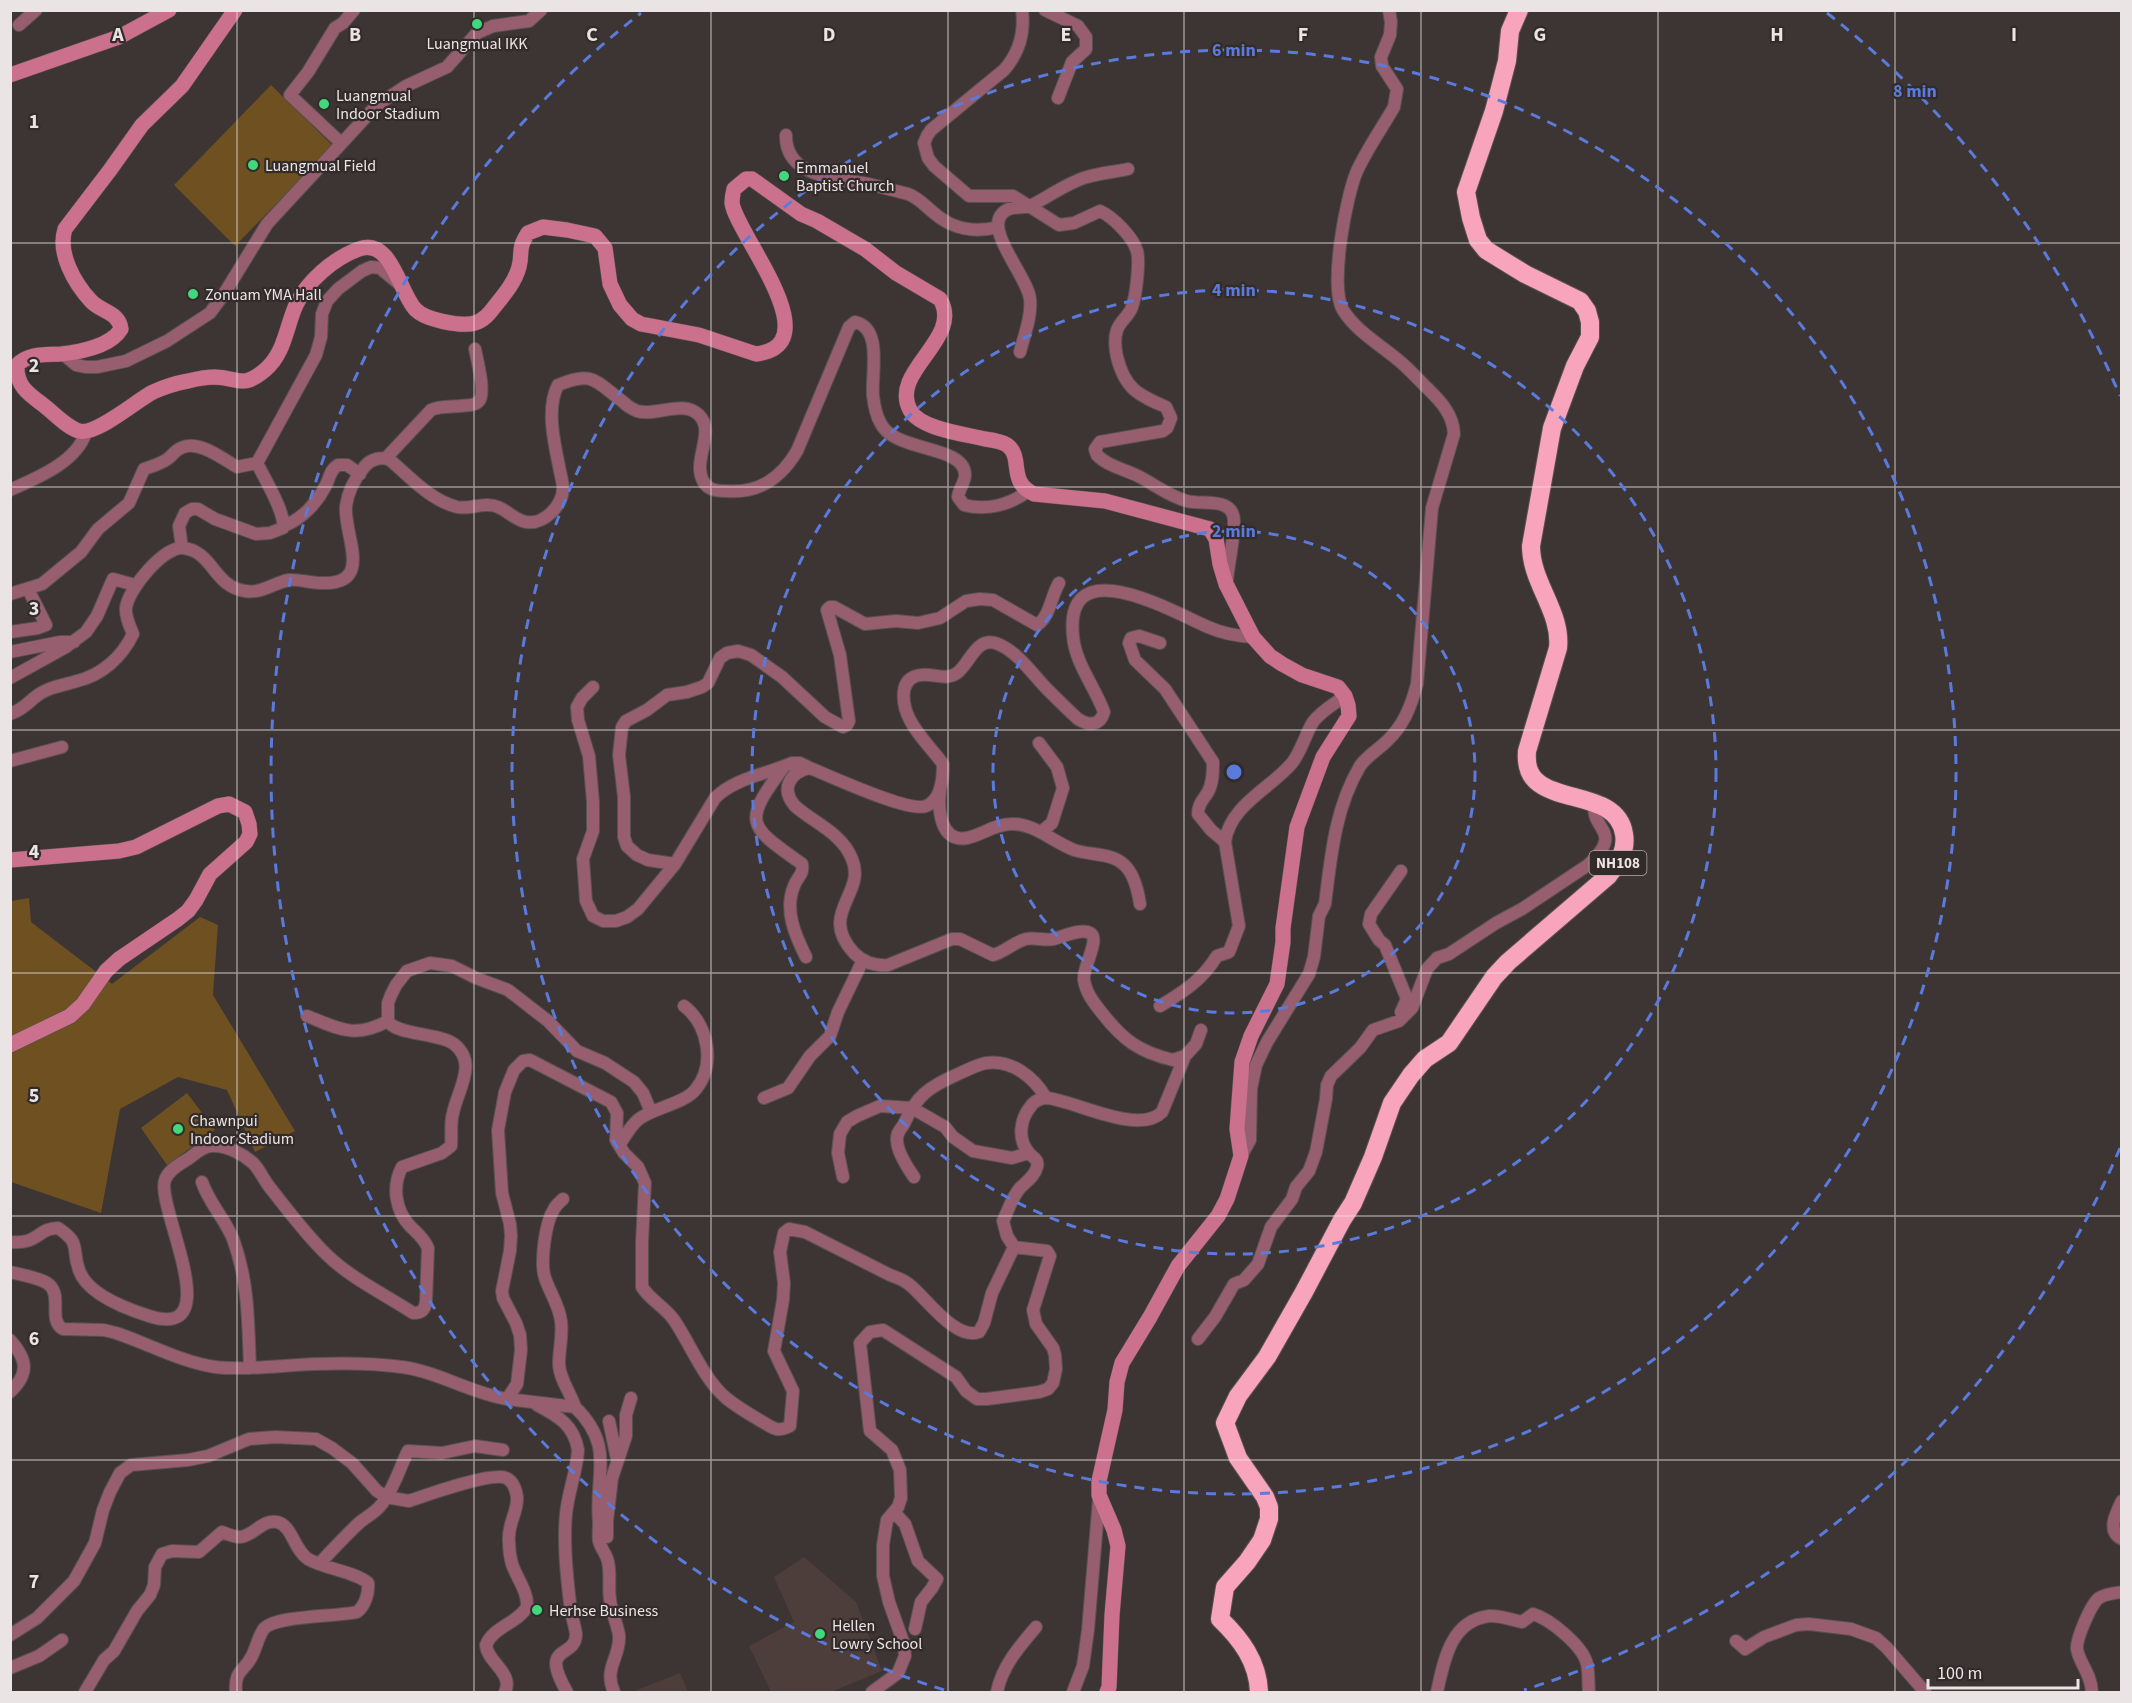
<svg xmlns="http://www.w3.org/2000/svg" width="2132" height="1703" font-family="'Source Sans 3',sans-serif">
	<rect width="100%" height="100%" fill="#3d3534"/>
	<path fill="#4d3e3c" d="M 804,1557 L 856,1602 L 882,1671 L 831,1692 L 771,1692 L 749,1646 L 794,1622 L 774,1577 Z
		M 680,1673 L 688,1692 L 632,1692 Z"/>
	<path fill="#6e5021" d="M 271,85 L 333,146 L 235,246 L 174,185 Z
		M 29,898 L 31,922 L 112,984 L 200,917 L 218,925 L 213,995 L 295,1131 L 255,1152 L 227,1090 L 178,1077 L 120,1109 L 101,1213 L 11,1182 L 11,901 Z
		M 187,1093 L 215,1130 L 167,1165 L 141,1128 Z"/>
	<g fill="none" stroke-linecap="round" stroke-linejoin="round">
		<g stroke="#595150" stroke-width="14">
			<path id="street" d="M 1022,10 C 1025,33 1019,53 1004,70 L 931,130 L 927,136 L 924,143 L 928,158 L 934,166 L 969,196 L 1013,196 L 1059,225 L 1074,223 L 1100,211 C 1113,217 1133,237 1137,251 C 1140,262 1136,296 1132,307 C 1129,316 1120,321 1117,330 C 1114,339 1115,348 1117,357 C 1125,389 1138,395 1166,407 L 1171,418 L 1167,428 L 1163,431 L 1100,442 L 1095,449 L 1097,455 C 1107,466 1124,469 1138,476 C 1154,484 1170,497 1187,501 C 1201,505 1228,498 1233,515 C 1237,525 1228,566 1227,580
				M 1045,10 L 1078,26 L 1086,37 L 1086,49 L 1072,62 L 1058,98
				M 19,25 L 36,10
				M 786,135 C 785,176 834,178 863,183 C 878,186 893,190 908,194 C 919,198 925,206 934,213 C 952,229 975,233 998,227
				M 341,143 L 290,95 L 308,72 L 335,28 L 343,23 L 354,10
				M 1020,352 C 1024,336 1032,316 1030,299 C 1028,278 987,233 1001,215 C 1010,203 1023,211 1034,204 C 1051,195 1069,182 1087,177 C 1100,173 1115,172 1128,169
				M 63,354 L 76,365 L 86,367 L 97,367 L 126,361 L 167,341 L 210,313 L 224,294 L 267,224 L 377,105 L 406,86 L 447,67 L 477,33 L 493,26 L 529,21 L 541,10
				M 386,458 L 431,410 C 440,406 451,407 460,406 C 466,405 475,406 479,401 C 486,394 477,359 475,349
				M 10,490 C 37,478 77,462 86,432
				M 284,526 C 302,519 317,503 326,485 C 330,477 330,470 338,465 L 347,465 L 360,474
				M 182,548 L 179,526 L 185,513 L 192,509 L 198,509 L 215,519 L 256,534 L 270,533 L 283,528 C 286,513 264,478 257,463
				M 10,594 L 42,584 L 81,552 L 98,529 L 129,503 L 144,469 C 153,466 164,463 170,457 C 174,453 176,450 181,448 C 198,439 223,459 237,467 L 257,463 L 316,355 L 321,337 L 322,314 L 327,301 L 338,289 L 362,271 L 371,267 L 380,268 L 398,283
				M 10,632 L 38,628 L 46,625 L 28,589
				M 1160,643 L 1139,636 L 1131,638 L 1129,643 L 1135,660 L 1165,689 L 1213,762 C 1213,772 1213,783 1208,792 C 1203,800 1198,804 1198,814 L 1211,830 L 1225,842
				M 10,652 L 60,642 L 74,642
				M 10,678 L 66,647 L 86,632 L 97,616 L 113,579 L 135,585
				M 593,687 L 582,698 L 577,707 L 578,720 L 589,756 L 593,802 L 593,831 L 583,859 L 586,901 L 593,916 L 603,921 L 616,921 L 627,917 L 638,909 L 675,864 L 715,798 C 735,778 767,774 792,763 L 800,763 L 810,768
				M 10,714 C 27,708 29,700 41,693 C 52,686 65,685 77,681 C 102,675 122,657 133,634 C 130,627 125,616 126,608 C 128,589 164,546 183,548 C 213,551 213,586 245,591 C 261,594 273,583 289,580 C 299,579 310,583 320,583 C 376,586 343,535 346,506 C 348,490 355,478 365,466 C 371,459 382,456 390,460 C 410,477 430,500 457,507 C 470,510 485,501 498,507 C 508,511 515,520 526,522 C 544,525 562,506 563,489 C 563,482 560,473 559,466 C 554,442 546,408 558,385 C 593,371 594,380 622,401 C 626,405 632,409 637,411 C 656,417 683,399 699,415 C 716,432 692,460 703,481 C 708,490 716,491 726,491 C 759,494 781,478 797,451 L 849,327 L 855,322 C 883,328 871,374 873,396 C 874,404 876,415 880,422 C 893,453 965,444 965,475 C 965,482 959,489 958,497 L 964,505 C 986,511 1010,505 1028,491
				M 1039,743 L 1057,767 L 1063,788 L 1052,823 L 1041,832
				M 10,761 L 62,747
				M 783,768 C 741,824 749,826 802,864 C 804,875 797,877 794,886 C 784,910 795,935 806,957
				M 940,791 C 938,809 940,843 967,838 C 982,835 995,824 1011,824 C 1034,823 1053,842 1074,850 C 1088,855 1110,853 1122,863 C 1133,871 1138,891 1140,904
				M 675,864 L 648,860 L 637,855 L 627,846 L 624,837 L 624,797 L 619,755 L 622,727 L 626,721 L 647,710 L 667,695 L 687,692 L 702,687 L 708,683 L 720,658 L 727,653 L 738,651 L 751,655 L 782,677 L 825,717 L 843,727 L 847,725 L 849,721 L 840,655 L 827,610 L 830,607 L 834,607 L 865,624 L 896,621 L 918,623 L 940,618 L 966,601 L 980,599 L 993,600 L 1037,625 C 1050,617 1051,596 1059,583
				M 1401,871 L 1371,914 L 1369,924 L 1379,940 L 1385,945 L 1407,999 L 1401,1012
				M 1160,1006 C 1185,991 1202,980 1217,956 L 1229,952 L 1239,926 L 1225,842 C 1230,805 1270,789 1292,763 C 1302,750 1305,735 1313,722 C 1321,711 1334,704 1345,696
				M 307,1016 C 340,1029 354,1039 388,1021
				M 1185,1056 L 1173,1060 C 1139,1052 1123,1040 1102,1013 C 1094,1003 1086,993 1084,980 C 1082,968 1101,939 1090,933 C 1081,928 1062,937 1054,939 C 1044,941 1035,937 1026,939 C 1014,942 1005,952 993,955 L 960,939 L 952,939 L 888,965 C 875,966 864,963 854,953 C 817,913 867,894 852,859 C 842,833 814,823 795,806 C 780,789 790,772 810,768 C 830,776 909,813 926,806 C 942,800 943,778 943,764 C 933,750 918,736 910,720 C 903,707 898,682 916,676 C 929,671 945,682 957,673 C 970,664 976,635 998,644 C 1018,652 1033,675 1048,690 C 1058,700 1068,710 1078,719 C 1089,726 1100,726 1104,712 C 1095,687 1075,663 1073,636 C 1064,548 1173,612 1208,627 C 1223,634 1237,636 1253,637
				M 764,1098 L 788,1088 L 810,1056 L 830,1036 L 838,1012 L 863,960
				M 619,1145 C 625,1137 630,1126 639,1119 C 653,1108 686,1103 696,1089 C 716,1065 708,1024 684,1006
				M 1241,1156 L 1250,1140 L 1251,1089 L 1256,1065 L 1267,1042 L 1309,974 L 1314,957 L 1319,916 L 1325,904 C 1331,856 1335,808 1360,766 C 1367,756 1379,749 1387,741 C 1404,725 1411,706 1417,684 L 1432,508 L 1454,434 C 1453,412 1438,399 1424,385 C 1415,376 1407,367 1397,359 C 1379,344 1356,331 1343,310 C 1329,287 1346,196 1357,171 C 1367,149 1382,128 1394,107 L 1397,89 L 1382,66 L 1381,57 L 1390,35 L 1391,22 L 1389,10
				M 843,1177 L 838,1153 L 840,1134 L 847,1122 L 857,1116 L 880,1106 L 912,1108 L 945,1127 L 953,1137 L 973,1151 L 1012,1158 L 1029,1153
				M 914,1177 C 907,1167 897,1152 897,1140 C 896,1133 901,1129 904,1124 C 916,1096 929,1087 956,1075 C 965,1071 976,1065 986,1063 C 1011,1059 1034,1077 1046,1098
				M 202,1182 C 209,1203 225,1219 233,1239 C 249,1282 248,1324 250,1368
				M 563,1199 C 560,1202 556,1205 554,1209 C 545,1223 540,1263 545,1278 C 550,1293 559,1305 561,1321 C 563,1336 559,1349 559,1363 C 559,1379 571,1393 575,1407
				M 10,1242 C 38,1245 38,1228 58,1228 C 82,1244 71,1248 79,1270 C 87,1294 127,1309 149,1316 C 230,1342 155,1205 165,1180 C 168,1170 180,1164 188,1159 C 195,1154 203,1146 212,1146 C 226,1145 243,1154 253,1163 C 259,1169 263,1178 268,1185 C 286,1208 306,1235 327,1255 C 352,1279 384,1294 413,1313 C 422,1313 425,1310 426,1301 L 428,1248 C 424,1238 417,1233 410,1226 C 395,1210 392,1186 402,1167 L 442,1153 L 451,1146 C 452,1135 450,1123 453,1113 C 458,1089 478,1063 454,1044 C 439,1033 395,1035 388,1021 L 388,1003 L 391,995 L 396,985 L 407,971 L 430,963 L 452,966 L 476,978 L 508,990 L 548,1021 L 577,1051 L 605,1063 L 634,1082 L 643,1093 L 651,1112
				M 10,1272 C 22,1275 37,1277 47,1283 C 64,1294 47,1320 63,1329 L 104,1330 L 116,1333 C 149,1344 181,1362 215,1367 C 238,1370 261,1367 283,1366 C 322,1363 363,1362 402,1367 C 439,1372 470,1393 507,1399 L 517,1384 L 521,1350 L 520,1335 L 516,1323 L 503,1298 L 502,1291 L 510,1251 L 511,1236 L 510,1224 L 502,1193 L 498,1130 L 505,1092 L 514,1070 L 523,1061 L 530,1060 L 611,1102 L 617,1113 L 616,1140 L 624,1153 L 638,1167 L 645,1183 L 642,1242 L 642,1287 C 650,1300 665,1307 674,1320 C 691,1345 703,1378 726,1398 C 737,1407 749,1414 761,1421 C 774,1428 776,1433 790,1426 L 793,1391 L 774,1351 L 783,1300 L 784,1283 L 780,1252 L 784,1233 L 789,1229 L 805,1232 L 890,1275 C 898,1278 905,1280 911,1286 C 926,1298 956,1341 979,1332 L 984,1323 L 992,1293 L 1014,1247
				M 1198,1339 L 1215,1317 L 1234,1284 L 1244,1280 L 1258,1264 L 1271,1227 L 1292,1199 L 1296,1187 L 1309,1171 L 1316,1152 L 1326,1099 L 1327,1085 L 1331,1076 L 1360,1048 L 1373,1030 L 1399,1021 L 1412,1008 L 1427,969 L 1437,958 L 1449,954 L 1496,923 L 1522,909 L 1588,865 C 1626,830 1589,830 1595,804
				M 10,1340 C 27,1359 30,1373 10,1392
				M 507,1399 L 575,1407 C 616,1447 594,1475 599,1523 C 599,1529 598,1535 599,1541 C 601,1549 607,1555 608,1562 C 611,1574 608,1587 610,1599 C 611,1611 617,1623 619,1635 C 621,1657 603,1668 614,1692
				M 537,1405 C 558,1416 574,1425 578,1450 C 577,1471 568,1492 566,1514 C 563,1545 567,1580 571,1611 C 572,1618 575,1626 576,1634 C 576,1660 538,1642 567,1692
				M 609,1421 L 617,1459
				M 2122,1501 C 2116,1513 2106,1531 2122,1539
				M 894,1512 L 905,1524 L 918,1561 L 937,1579 L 932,1588 L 921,1602 L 915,1629
				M 607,1537 L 607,1521 L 612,1478 L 626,1436 L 626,1415 L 631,1398
				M 319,1564 C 332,1550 345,1536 359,1523 C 366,1517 375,1513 381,1505 C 393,1491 400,1467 408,1451 L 442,1453 L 475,1446 L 503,1450
				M 10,1635 L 37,1618 L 74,1581 L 95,1543 L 103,1510 L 110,1492 L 120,1473 L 131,1465 L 188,1460 L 208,1456 L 249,1439 L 275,1437 L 316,1439 L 332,1448 L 352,1463 L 377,1491 L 386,1497 L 409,1501 C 427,1495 491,1472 506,1478 C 513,1481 516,1490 517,1497 C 518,1513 507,1524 509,1542 C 509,1549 510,1557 512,1564 C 517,1579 528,1591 527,1607 C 518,1623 493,1627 486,1645 C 487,1662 514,1673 505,1692
				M 1736,1641 L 1745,1649 L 1764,1637 L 1796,1625 L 1809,1624 L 1851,1629 L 1876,1638 L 1887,1648 L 1925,1692
				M 10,1668 L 39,1656 L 62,1640
				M 85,1692 L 104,1660 L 114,1651 L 137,1611 L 150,1595 L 154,1585 L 155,1567 L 162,1554 L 172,1551 L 199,1552 L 222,1532 C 227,1534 234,1537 240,1537 C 254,1536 262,1519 277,1522 C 292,1525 294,1550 308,1559 C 325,1569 356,1572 368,1583 C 369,1593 365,1606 357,1612 C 337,1617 272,1615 263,1630 C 258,1638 256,1648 252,1656 C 244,1672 234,1670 236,1692
				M 872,1692 L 898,1673 L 905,1656 L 904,1644 L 889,1602 L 883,1576 L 883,1545 L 887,1520 L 898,1507 L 901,1498 L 900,1470 L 892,1450 L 870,1431 L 860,1343 L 870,1332 L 883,1330 L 956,1377 L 966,1391 L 977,1399 L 987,1399 L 1039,1392 L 1048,1389 L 1053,1383 L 1056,1369 L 1055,1355 L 1053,1348 L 1036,1324 L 1033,1310 L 1050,1256 L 1047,1251 L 1014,1247 L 1007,1236 L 1003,1221 C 1008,1211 1012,1197 1020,1188 C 1026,1182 1035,1176 1037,1167 C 1039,1159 1033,1158 1029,1153 C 1017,1139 1020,1119 1031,1106 C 1034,1101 1041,1098 1047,1098 C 1073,1100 1139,1136 1162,1112 L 1185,1056 L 1196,1044 L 1201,1030
				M 997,1692 C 1002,1666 1020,1646 1036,1627
				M 1073,1692 L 1083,1666 L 1088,1630 L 1099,1499
				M 1437,1692 C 1444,1661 1450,1621 1489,1616 C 1500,1615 1512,1620 1522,1622 L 1533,1614 C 1550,1619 1583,1646 1587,1664 C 1589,1673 1588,1683 1589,1692
				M 2092,1692 C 2091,1673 2079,1663 2077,1649 C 2076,1639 2091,1604 2099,1598 C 2105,1594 2114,1593 2122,1592"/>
		</g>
		<g stroke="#595150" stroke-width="16">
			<path id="secondary" d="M 235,10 L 182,86 L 142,125 L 110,170 L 65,229 C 57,253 75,284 91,301 C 101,312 119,312 121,329 C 111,346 80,352 61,354 C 45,355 29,353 17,365 C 16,385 27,393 42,404 C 53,412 66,427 79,431 C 96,436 137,400 153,392 C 164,387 177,383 188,381 C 196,379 206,377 215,377 C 240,378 242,389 265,370 C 285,353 286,327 296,305 C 307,281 334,258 359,249 C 391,237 399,291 415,309 C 425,320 461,327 475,323 C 484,320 489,314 495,306 C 504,295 515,282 519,267 C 523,252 517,250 528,233 L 543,227 L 567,230 L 595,236 L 605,248 L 610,284 L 620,305 L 632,319 L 641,324 L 699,335 L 756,354 C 832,345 736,234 732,203 C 732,199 733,193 734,189 L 746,179 L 752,179 L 801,214 L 817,221 L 865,249 L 896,273 L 940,299 C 964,339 889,371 910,410 C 920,429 965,434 985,439 C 992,440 1001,441 1007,445 C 1024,457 1007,482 1034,494 L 1105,501 L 1210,529 L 1216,539 L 1220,564 L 1226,584 L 1253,637 L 1270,656 L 1282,664 L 1302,675 L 1338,687 L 1345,696 L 1348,705 L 1349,716 L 1323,757 L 1297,827 L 1283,928 L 1283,942 L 1277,984 L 1251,1036 L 1242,1062 L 1237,1129 L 1241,1156 L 1227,1199 L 1218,1216 L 1178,1266 L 1150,1317 L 1122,1363 L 1117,1382 L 1115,1410 L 1099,1481 L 1099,1495 L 1114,1530 L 1118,1546 L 1112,1615 L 1109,1687 L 1107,1692
				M 10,75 L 119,37 L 169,10
				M 10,860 L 119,851 L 136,847 L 218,806 L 229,804 L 245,812 L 249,824 L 250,834 L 246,842 L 210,874 L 196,900 L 188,911 L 178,919 L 119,959 L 106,971 L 83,1004 L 70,1016 L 10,1045"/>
		</g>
		<g stroke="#595150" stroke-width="20">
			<path id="highway" d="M 1259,1692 C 1258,1662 1241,1639 1220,1619 L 1225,1587 L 1247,1562 L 1262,1540 L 1269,1519 L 1269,1507 L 1265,1497 L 1238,1458 L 1225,1423 L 1238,1396 L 1267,1357 L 1304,1292 L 1342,1220 L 1353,1203 L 1373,1157 L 1392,1103 L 1411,1075 L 1425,1059 L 1449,1043 L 1494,977 L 1508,962 L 1608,876 C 1618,863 1627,851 1624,834 C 1618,795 1565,802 1540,784 C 1528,776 1526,764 1527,751 L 1558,648 C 1562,612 1531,583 1531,546 L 1552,428 L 1575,366 L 1590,337 L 1590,322 L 1587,311 L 1580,301 L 1525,274 L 1486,250 L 1478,240 L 1471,218 L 1466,192 L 1494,111 L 1507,61 L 1510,31 L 1519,10"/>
		</g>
		<use href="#street" stroke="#975e6f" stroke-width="12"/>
		<use href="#secondary" stroke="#cb718e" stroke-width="15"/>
		<use href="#highway" stroke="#f8a4bd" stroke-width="18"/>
	</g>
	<path fill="none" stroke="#eae5e4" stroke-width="1.5" stroke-opacity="0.55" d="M 237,10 L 237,1692M 474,10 L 474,1692M 711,10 L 711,1692M 948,10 L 948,1692M 1184,10 L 1184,1692M 1421,10 L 1421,1692M 1658,10 L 1658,1692M 1895,10 L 1895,1692M 10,243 L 2122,243M 10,487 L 2122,487M 10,730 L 2122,730M 10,973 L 2122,973M 10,1216 L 2122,1216M 10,1460 L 2122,1460"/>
	<g fill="none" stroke="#5a7bdc" stroke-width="3" stroke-dasharray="10 8">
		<circle cx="1234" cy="772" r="241"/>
		<circle cx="1234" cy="772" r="482"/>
		<circle cx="1234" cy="772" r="722"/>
		<path d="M2120 1148A963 963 0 0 1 1524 1690M944 1690A963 963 0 0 1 641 13M1827 13A963 963 0 0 1 2120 396"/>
	</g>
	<g fill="#41d77c" stroke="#332b2a" stroke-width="2">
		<circle cx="477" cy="24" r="6"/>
		<circle cx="324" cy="104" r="6"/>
		<circle cx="253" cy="165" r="6"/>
		<circle cx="784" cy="176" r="6"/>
		<circle cx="193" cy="294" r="6"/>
		<circle cx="178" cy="1129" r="6"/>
		<circle cx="537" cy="1610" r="6"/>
		<circle cx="820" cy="1634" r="6"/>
	</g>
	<g text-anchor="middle" stroke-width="4.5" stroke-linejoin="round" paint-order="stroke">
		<rect fill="#332b2a" stroke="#b3adac" stroke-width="1.5" x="1589.5" y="851" width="57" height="24" rx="4.5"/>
		<g font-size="15" font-weight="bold" fill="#eae5e4">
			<text x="1618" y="868">NH108</text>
		</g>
		<g font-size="16" fill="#eae5e4" stroke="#332b2a" text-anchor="start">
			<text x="477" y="49" text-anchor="middle">Luangmual IKK</text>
			<text x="336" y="101">Luangmual<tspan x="336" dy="18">Indoor Stadium</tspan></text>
			<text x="265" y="171">Luangmual Field</text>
			<text x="796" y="173">Emmanuel<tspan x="796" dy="18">Baptist Church</tspan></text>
			<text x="205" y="300">Zonuam YMA Hall</text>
			<text x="190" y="1126">Chawnpui<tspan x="190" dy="18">Indoor Stadium</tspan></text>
			<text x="549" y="1616">Herhse Business</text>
			<text x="832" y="1631">Hellen<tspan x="832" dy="18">Lowry School</tspan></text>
		</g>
	</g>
	<g font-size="20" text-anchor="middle" font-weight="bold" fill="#eae5e4" stroke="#332b2a" stroke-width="4.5" stroke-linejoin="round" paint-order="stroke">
		<text x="118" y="41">A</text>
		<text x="355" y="41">B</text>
		<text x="592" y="41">C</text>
		<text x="829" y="41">D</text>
		<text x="1066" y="41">E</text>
		<text x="1303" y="41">F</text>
		<text x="1540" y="41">G</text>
		<text x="1777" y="41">H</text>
		<text x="2014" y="41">I</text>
		<text x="34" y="128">1</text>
		<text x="34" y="372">2</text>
		<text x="34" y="615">3</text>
		<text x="34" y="858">4</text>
		<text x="34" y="1102">5</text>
		<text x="34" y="1345">6</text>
		<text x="34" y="1588">7</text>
	</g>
	<circle cx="1234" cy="772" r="9" fill="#5a7bdc" stroke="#332b2a" stroke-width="3"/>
	<g font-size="18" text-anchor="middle" font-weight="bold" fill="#5a7bdc" stroke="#332b2a" stroke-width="4.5" stroke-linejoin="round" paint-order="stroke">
		<text x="1234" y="56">6 min</text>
		<text x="1915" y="97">8 min</text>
		<text x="1234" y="296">4 min</text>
		<text x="1234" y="537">2 min</text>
	</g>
	<rect width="2132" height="1703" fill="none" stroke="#eae5e4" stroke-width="24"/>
	<path d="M1928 1679v9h150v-9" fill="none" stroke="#eae5e4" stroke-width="3"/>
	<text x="1937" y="1679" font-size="18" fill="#eae5e4" stroke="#332b2a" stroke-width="4.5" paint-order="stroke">100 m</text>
</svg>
